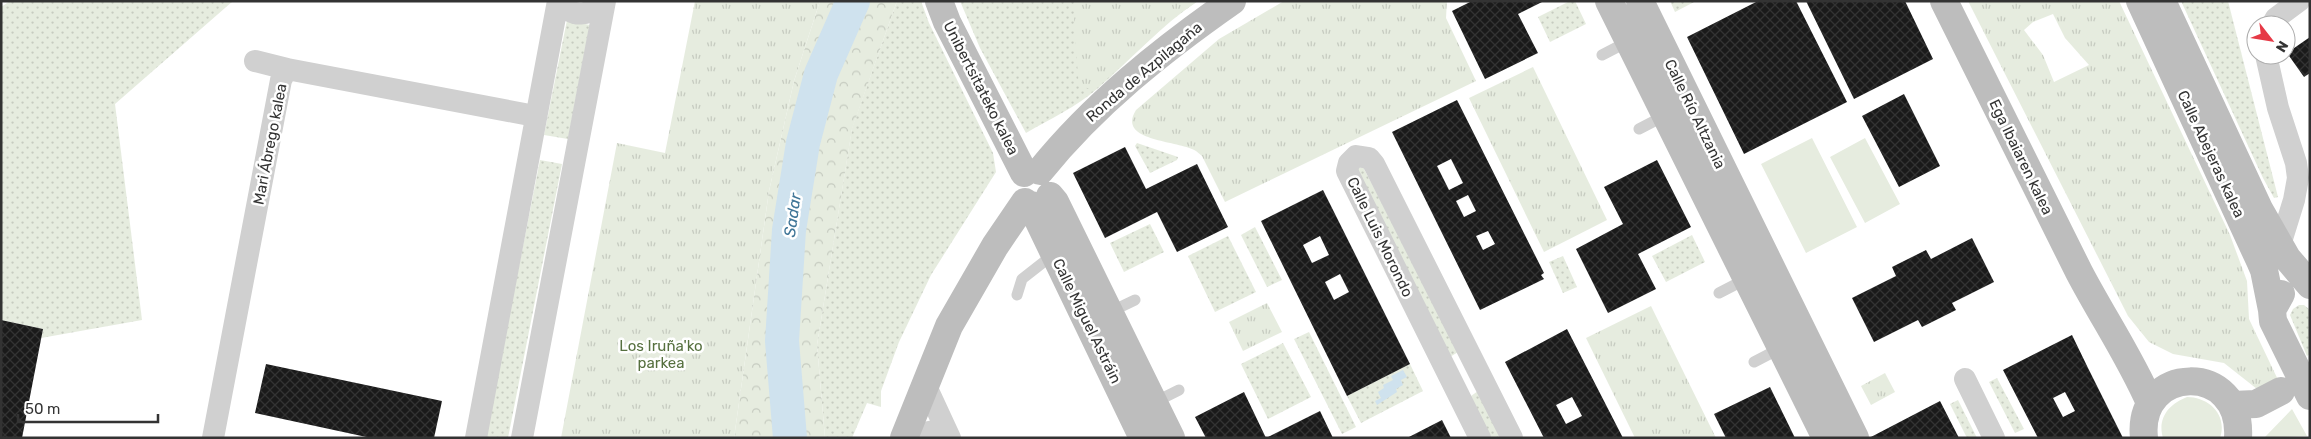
<svg xmlns="http://www.w3.org/2000/svg" width="2311" height="439" font-family="Rubik,sans-serif">
	<defs>
		<pattern id="grass-dots" width="8" height="8" patternUnits="userSpaceOnUse" patternTransform="scale(1.25)"><rect width="8" height="8" fill="#e6ecdf"/><path d="M2 2h.1M6 6h.1" fill="none" stroke="#c6cbc0" stroke-width="1.8" stroke-linecap="round"/></pattern>
		<pattern id="forest-crowns" width="20" height="18" patternUnits="userSpaceOnUse" patternTransform="scale(1.25)"><rect width="20" height="18" fill="#e6ecdf"/><path d="M2 6a3 3 0 1 1 6 0M12 15a3 3 0 1 1 6 0" fill="none" stroke="#c6cbc0"/></pattern>
		<pattern id="park-tufts" width="24" height="20" patternUnits="userSpaceOnUse" patternTransform="scale(1.25)"><rect width="24" height="20" fill="#e6ecdf"/><path d="M3 7l-1-3M5 7V3M7 7l1-3M15 17l-1-3M17 17v-4M19 17l1-3" fill="none" stroke="#c6cbc0"/></pattern>
		<pattern id="building-cross-hatch" width="8" height="8" patternUnits="userSpaceOnUse" patternTransform="scale(1.25)"><rect width="8" height="8" fill="#1a1a1a"/><path d="M0 0l8 8M0 8l8-8" fill="none" stroke="#333"/></pattern>
	</defs>
	<rect width="100%" height="100%" fill="#fff"/>
	<path fill="url(#grass-dots)" d="M 10,1 L 233,1 L 115,104 L 142,320 L 41,338 L 43,329 L 1,320 L 1,7 Z
		M 897,1 L 921,1 L 929,23 L 993,153 L 996,172 L 931,275 L 899,342 L 881,391 L 881,407 L 867,403 L 852,438 L 825,438 L 817,345 L 852,128 Z
		M 960,1 L 1198,1 C 1160,26 1132,59 1097,89 C 1076,107 1050,119 1026,133 L 980,48 Z
		M 1570,1 L 1575,1 L 1586,24 L 1550,42 L 1538,17 Z
		M 1670,1 L 1696,1 L 1675,12 Z
		M 2181,1 L 2228,1 L 2278,197 L 2274,198 L 2263,178 Z
		M 567,20 L 590,25 L 568,139 L 544,135 Z
		M 1137,143 L 1178,157 L 1177,160 L 1150,173 L 1135,146 Z
		M 540,160 L 562,164 L 508,438 L 485,438 Z
		M 1363,167 L 1460,351 L 1448,358 L 1354,169 Z
		M 1150,224 L 1164,252 L 1124,272 L 1110,243 Z
		M 1255,227 L 1282,280 L 1267,287 L 1241,235 Z
		M 1692,235 L 1705,262 L 1666,282 L 1652,256 Z
		M 1228,236 L 1256,292 L 1215,312 L 1188,256 Z
		M 1563,256 L 1577,287 L 1563,293 L 1549,262 Z
		M 2299,305 L 2304,305 L 2310,310 L 2310,354 L 2307,356 L 2290,315 L 2293,309 Z
		M 1309,332 L 1356,427 L 1342,434 L 1294,339 Z
		M 1283,343 L 1311,397 L 1268,419 L 1241,364 Z
		M 1410,364 L 1423,391 L 1361,423 L 1347,396 Z
		M 1997,378 L 2024,429 L 2015,433 L 1989,382 Z
		M 1478,391 L 1501,438 L 1489,438 L 1471,396 Z
		M 1958,400 L 1977,438 L 1967,438 L 1950,404 Z"/>
	<path fill="url(#forest-crowns)" d="M 820,1 L 897,1 L 852,129 L 817,345 L 825,438 L 734,438 L 769,191 L 794,81 Z"/>
	<path fill="url(#park-tufts)" fill-rule="evenodd" d="M 695,1 L 820,1 L 794,81 L 769,191 L 734,438 L 561,438 L 617,143 L 665,153 Z
		M 1075,1 L 1198,1 L 1173,18 L 1096,89 L 1079,87 L 1074,24 Z
		M 1284,1 L 1447,1 L 1446,18 L 1476,81 L 1225,202 L 1202,156 L 1196,151 C 1178,140 1116,142 1136,110 L 1219,39 Z
		M 1968,1 L 2119,1 L 2230,235 L 2247,281 L 2249,319 L 2280,384 L 2257,389 L 2224,363 L 2173,354 L 2149,342 L 2128,316 ZM 2053,14 L 2065,38 L 2089,65 L 2054,82 L 2043,55 L 2024,30 L 2033,22 Z
		M 1533,67 L 1607,220 L 1544,252 L 1469,98 Z
		M 1267,303 L 1282,332 L 1243,351 L 1229,322 Z
		M 1651,306 L 1716,438 L 1635,438 L 1586,338 Z
		M 1885,373 L 1895,392 L 1871,405 L 1861,386 Z"/>
	<path fill="#e6ecdf" d="M 1352,125 L 1358,137 L 1340,145 L 1335,133 Z
		M 1812,138 L 1857,227 L 1806,253 L 1761,164 Z
		M 1865,138 L 1900,204 L 1865,223 L 1830,157 Z
		M 2187,397 C 2208,397 2228,414 2220,438 L 2163,438 C 2157,418 2169,404 2187,397 Z
		M 2292,409 L 2307,436 L 2264,438 Z"/>
	<path fill="#cfe2ee" d="M 1403,370 L 1407,377 L 1401,380 L 1403,385 L 1396,389 L 1397,392 L 1377,405 L 1375,401 L 1381,398 L 1378,392 L 1384,388 L 1383,385 L 1393,380 L 1391,376 Z"/>
	<g fill="none" stroke-linecap="round" stroke-linejoin="round">
		<path stroke="#cfe2ee" stroke-width="34" d="M 790,438 L 782,341 L 789,230 L 803,143 L 821,74 L 853,1"/>
	</g>
	<path fill="url(#building-cross-hatch)" fill-rule="evenodd" d="M 1472,1 L 1544,1 L 1518,14 L 1538,53 L 1485,79 L 1452,11 Z
		M 1758,1 L 1796,1 L 1847,102 L 1744,154 L 1687,37 Z
		M 1806,1 L 1905,1 L 1933,59 L 1854,99 Z
		M 2310,37 L 2310,73 L 2304,77 L 2287,53 Z
		M 1904,94 L 1940,166 L 1899,187 L 1862,116 Z
		M 1457,100 L 1544,273 L 1541,275 L 1544,279 L 1480,310 L 1392,132 ZM 1451,159 L 1463,183 L 1449,190 L 1437,166 ZM 1468,195 L 1476,211 L 1464,217 L 1456,201 ZM 1488,231 L 1495,244 L 1483,250 L 1476,236 Z
		M 1125,147 L 1146,189 L 1197,164 L 1228,227 L 1177,252 L 1157,212 L 1105,238 L 1073,173 Z
		M 1657,160 L 1691,227 L 1638,254 L 1656,289 L 1608,313 L 1576,249 L 1623,224 L 1604,187 Z
		M 1323,190 L 1410,364 L 1347,396 L 1261,221 ZM 1320,236 L 1329,255 L 1312,263 L 1303,245 ZM 1340,274 L 1349,292 L 1334,300 L 1325,282 Z
		M 1972,238 L 1994,282 L 1952,303 L 1956,310 L 1922,327 L 1918,320 L 1874,342 L 1852,298 L 1896,276 L 1892,267 L 1926,250 L 1931,259 Z
		M 1,320 L 43,329 L 22,438 L 1,438 Z
		M 1567,329 L 1623,438 L 1544,438 L 1505,362 ZM 1572,397 L 1582,416 L 1566,424 L 1556,405 Z
		M 2072,335 L 2088,368 L 2123,438 L 2038,438 L 2003,370 ZM 2065,392 L 2075,411 L 2063,417 L 2053,398 Z
		M 266,364 L 442,401 L 434,438 L 371,438 L 255,413 Z
		M 1770,387 L 1795,438 L 1726,438 L 1714,414 Z
		M 1244,392 L 1266,438 L 1320,411 L 1333,438 L 1206,438 L 1195,417 Z
		M 1940,401 L 1959,438 L 1869,438 Z
		M 1442,420 L 1451,438 L 1407,438 Z"/>
	<g fill="none" stroke-linecap="round" stroke-linejoin="round">
		<path stroke="#d0d0d0" stroke-width="11" d="M 1602,55 L 1629,41
			M 1639,129 L 1666,115
			M 1719,293 L 1748,278
			M 1017,295 L 1022,279 L 1054,254
			M 1110,312 L 1135,300
			M 1754,362 L 1781,348
			M 1155,402 L 1179,390"/>
		<path stroke="#d0d0d0" stroke-width="22" d="M 562,1 C 570,21 594,14 605,1
			M 2272,25 L 2276,18 L 2299,1
			M 2266,55 L 2278,108 L 2296,163 L 2298,178 L 2294,200 L 2280,245
			M 255,61 L 287,69
			M 1965,379 L 1994,438
			M 925,384 L 950,438
			M 904,437 L 934,431 L 949,438
			M 213,438 L 281,80 L 287,69 L 535,116
			M 476,438 L 558,1
			M 522,438 L 605,1
			M 1480,438 L 1347,171 L 1349,163 L 1356,156 L 1369,158 L 1374,164 L 1512,438"/>
		<path stroke="#bdbdbd" stroke-width="28" d="M 939,1 L 947,22 L 1024,173
			M 1609,1 L 1826,438
			M 1640,1 L 1855,438
			M 1944,1 L 2079,272 C 2102,316 2130,357 2150,403
			M 2140,1 L 2260,261 L 2264,270 L 2272,310
			M 2162,1 L 2259,209 L 2287,258 L 2310,285
			M 1040,171 C 1094,104 1162,50 1232,1
			M 1050,196 L 1055,202 L 1171,438
			M 1031,205 L 1143,438
			M 2281,294 L 2272,310 L 2273,321 L 2310,396
			M 2232,405 L 2256,404 L 2281,391
			M 904,438 L 949,326 L 995,246 L 1025,202
			M 2144,438 C 2136,364 2243,361 2238,438"/>
	</g>
	<g text-anchor="middle" stroke-width="5" stroke-linejoin="round" paint-order="stroke">
		<g font-size="15" fill="#333" stroke="#fff">
			<text transform="translate(1144 72) rotate(-40)" y="5">Ronda de Azpilagaña</text>
			<text transform="translate(981 88) rotate(63)" y="5">Unibertsitateko kalea</text>
			<text transform="translate(1695 114) rotate(64)" y="5">Calle Río Altzania</text>
			<text transform="translate(270 144) rotate(-79)" y="5">Mari Ábrego kalea</text>
			<text transform="translate(2211 154) rotate(65)" y="5">Calle Abejeras kalea</text>
			<text transform="translate(2021 157) rotate(64)" y="5">Ega Ibaiaren kalea</text>
			<text transform="translate(1380 237) rotate(64)" y="5">Calle Luis Morondo</text>
			<text transform="translate(1087 321) rotate(64)" y="5">Calle Miguel Astráin</text>
		</g>
		<g font-size="15" fill="#56703f" stroke="#fff">
			<text x="661" y="351">Los Iruña'ko<tspan x="661" dy="17">parkea</tspan></text>
		</g>
		<g font-size="16" font-style="italic" fill="#3f7597" stroke="#fff">
			<text transform="translate(792 215) rotate(-82)" y="6">Sadar</text>
		</g>
	</g>
	<rect width="2311" height="439" fill="none" stroke="#333333" stroke-width="5"/>
	<g transform="translate(2271 40) rotate(121)"><circle r="24" fill="#ffffff" stroke="#adadad"/>
	<path d="M0-4L9 19L0 12L-9 19Z" fill="#e63946"/>
	<text y="-8" font-size="14" font-weight="bold" text-anchor="middle" fill="#333333">N</text>
	</g>
	<path d="M18 414v8h140v-8" fill="none" stroke="#333333" stroke-width="2.5"/>
	<text x="25" y="414" font-size="15" fill="#333333" stroke="#ffffff" stroke-width="4" paint-order="stroke">50 m</text>
</svg>
